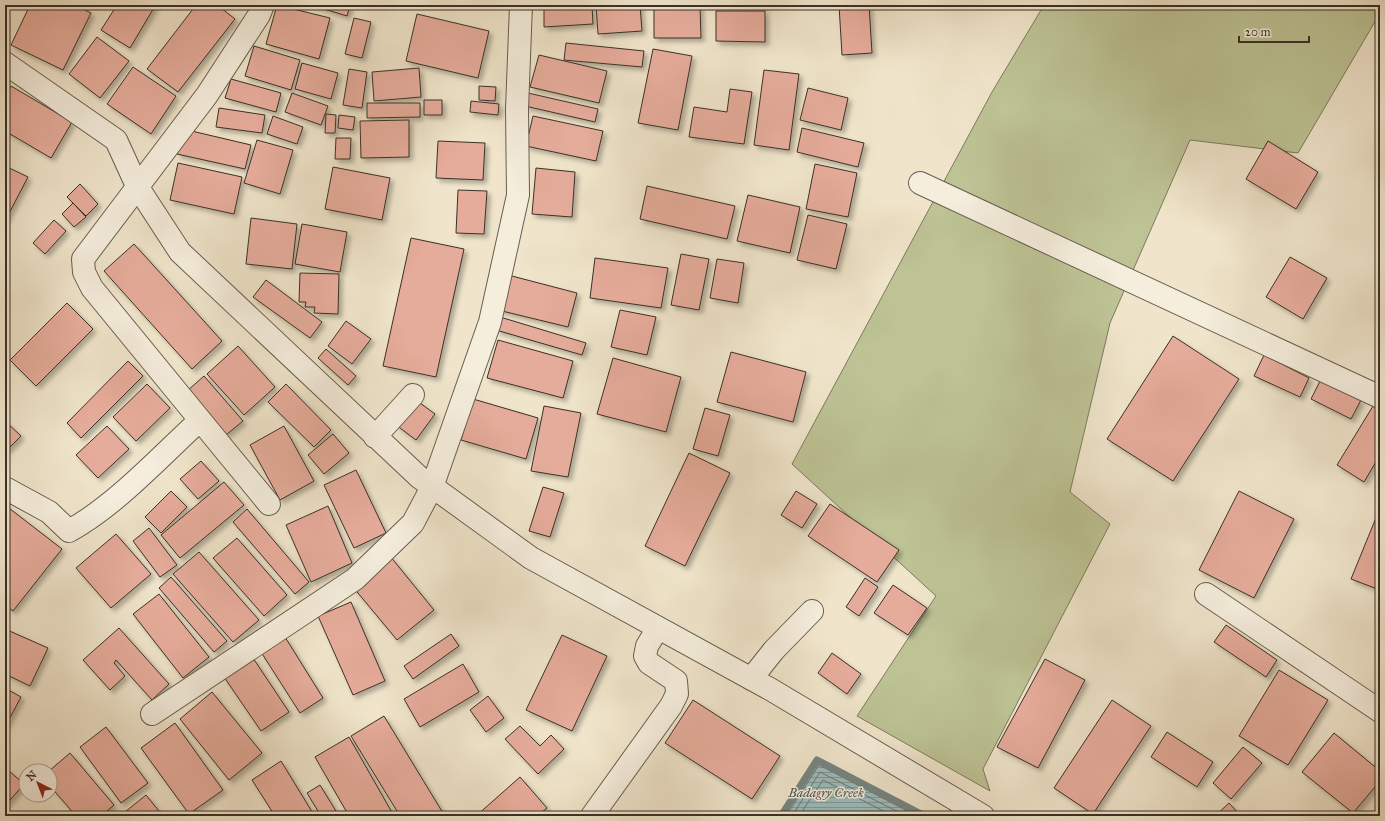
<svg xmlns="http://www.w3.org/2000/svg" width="1385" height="821" font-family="'IM FELL Great Primer',serif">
	<defs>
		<pattern id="water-rules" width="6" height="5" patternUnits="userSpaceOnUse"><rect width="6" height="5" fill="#9cbdbe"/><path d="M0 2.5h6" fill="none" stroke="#809a9a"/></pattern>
		<filter id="shadow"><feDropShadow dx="3.5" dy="3.5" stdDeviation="2" flood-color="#0004"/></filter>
	</defs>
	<rect width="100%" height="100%" fill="#f0e5cb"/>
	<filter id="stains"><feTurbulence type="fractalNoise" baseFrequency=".005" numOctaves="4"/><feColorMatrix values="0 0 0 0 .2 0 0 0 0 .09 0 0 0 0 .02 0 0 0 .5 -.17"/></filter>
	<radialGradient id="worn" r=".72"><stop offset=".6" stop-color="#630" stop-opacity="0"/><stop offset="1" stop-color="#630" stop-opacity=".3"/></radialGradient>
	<path fill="#bdc395" stroke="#7c7a5e" d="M 1044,5 L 1380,5 L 1380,13 L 1298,153 L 1190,140 L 1110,323 L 1070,492 L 1110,524 L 983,769 L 990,791 L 857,716 L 936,596 L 792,464 L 992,92 Z"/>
	<path fill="url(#water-rules)" stroke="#758582" d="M 817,760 L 925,816 L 781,816 Z"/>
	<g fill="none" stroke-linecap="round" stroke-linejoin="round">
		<path stroke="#6c7672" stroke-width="1" d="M 786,816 L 819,765 L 917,816
			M 792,816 L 820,772 L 906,816
			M 799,816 L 823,780 L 893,816"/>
		<path stroke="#758582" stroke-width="7" d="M 781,816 L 817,760 L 925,816"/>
	</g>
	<path fill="#e6ac9b" stroke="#3b3027" filter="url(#shadow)" d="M 30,5 L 75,5 L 91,13 L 63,70 L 11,45 Z
		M 117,5 L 155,6 L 130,48 L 101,30 Z
		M 196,5 L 217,5 L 235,19 L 178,92 L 147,69 Z
		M 277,5 L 330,18 L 319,59 L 266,44 Z
		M 311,5 L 350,5 L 347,16 Z
		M 544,5 L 592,5 L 593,24 L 544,27 Z
		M 596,5 L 640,5 L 642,31 L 598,34 Z
		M 654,5 L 700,5 L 701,38 L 654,38 Z
		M 717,5 L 766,5 L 766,7 Z
		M 839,5 L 869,5 L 872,53 L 842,55 Z
		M 716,11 L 765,11 L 765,42 L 716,41 Z
		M 417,14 L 489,31 L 478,78 L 406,61 Z
		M 354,18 L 371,22 L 362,58 L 345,54 Z
		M 97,37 L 129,61 L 100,98 L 69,74 Z
		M 566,43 L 644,51 L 642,67 L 564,60 Z
		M 254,46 L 300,60 L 291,90 L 245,76 Z
		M 653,49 L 692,56 L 678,130 L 638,123 Z
		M 539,55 L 607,71 L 599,103 L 530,87 Z
		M 302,63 L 338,73 L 331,99 L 295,89 Z
		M 133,67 L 176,96 L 151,134 L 107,104 Z
		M 419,68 L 421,97 L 374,101 L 372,72 Z
		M 349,69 L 367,72 L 362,108 L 343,105 Z
		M 764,70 L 799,74 L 789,150 L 754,145 Z
		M 231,79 L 281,93 L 276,112 L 225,98 Z
		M 11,86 L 72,122 L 51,158 L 5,131 L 5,96 Z
		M 479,86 L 496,87 L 495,101 L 479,100 Z
		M 808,88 L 848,98 L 841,130 L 800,120 Z
		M 730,89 L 752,92 L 744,144 L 689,137 L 694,107 L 727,112 Z
		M 292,93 L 328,106 L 321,125 L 285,112 Z
		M 528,93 L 598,109 L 595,122 L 525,106 Z
		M 424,100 L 442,100 L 442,115 L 424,115 Z
		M 471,101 L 499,104 L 498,115 L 470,112 Z
		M 367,103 L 420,103 L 420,117 L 367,118 Z
		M 219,108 L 265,115 L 262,133 L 216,127 Z
		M 326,114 L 336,115 L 335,133 L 325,133 Z
		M 339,115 L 355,117 L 353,130 L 338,128 Z
		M 273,116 L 303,127 L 297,144 L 267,134 Z
		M 533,116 L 603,131 L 596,161 L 526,146 Z
		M 409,120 L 409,157 L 361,158 L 360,121 Z
		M 802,128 L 864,143 L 858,167 L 797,152 Z
		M 183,129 L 251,145 L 245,169 L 177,154 Z
		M 336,138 L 351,138 L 350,159 L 335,159 Z
		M 257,140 L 293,150 L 280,194 L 244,183 Z
		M 438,141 L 485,143 L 483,180 L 436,178 Z
		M 1268,141 L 1318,172 L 1296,209 L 1246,179 Z
		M 178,163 L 242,177 L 234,214 L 170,200 Z
		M 815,164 L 857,173 L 848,217 L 806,209 Z
		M 5,166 L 28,177 L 5,221 Z
		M 333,167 L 390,178 L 382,220 L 325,209 Z
		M 536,168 L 575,172 L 572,217 L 532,214 Z
		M 80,184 L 98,204 L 86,216 L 67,197 Z
		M 647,186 L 735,206 L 727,239 L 640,219 Z
		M 458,190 L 487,191 L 484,234 L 456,233 Z
		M 748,195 L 800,207 L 790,253 L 737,241 Z
		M 73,203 L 86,217 L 74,227 L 62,214 Z
		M 808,215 L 847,224 L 836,269 L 797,260 Z
		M 251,218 L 297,224 L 292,269 L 246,264 Z
		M 54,220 L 66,231 L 45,254 L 33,243 Z
		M 302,224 L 347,232 L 340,272 L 295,264 Z
		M 411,238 L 464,249 L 436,377 L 383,366 Z
		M 134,244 L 222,341 L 192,369 L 104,271 Z
		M 681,254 L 709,259 L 699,310 L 671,305 Z
		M 1290,257 L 1327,278 L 1303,319 L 1266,297 Z
		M 595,258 L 668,268 L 661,308 L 590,298 Z
		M 717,259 L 744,263 L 738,303 L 710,298 Z
		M 300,273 L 339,274 L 338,314 L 314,313 L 315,307 L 305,307 L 306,302 L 299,302 Z
		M 508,275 L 577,293 L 568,327 L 498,310 Z
		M 266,280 L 322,322 L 310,338 L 253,297 Z
		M 67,303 L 93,329 L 36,386 L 10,360 Z
		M 620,310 L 656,317 L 647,355 L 611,347 Z
		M 500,317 L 586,343 L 582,355 L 496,330 Z
		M 346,321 L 371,339 L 352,364 L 328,346 Z
		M 1173,336 L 1239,379 L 1173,481 L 1107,439 Z
		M 498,340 L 573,361 L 563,398 L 487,378 Z
		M 238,346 L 275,387 L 244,415 L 207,374 Z
		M 326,349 L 356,376 L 348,385 L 318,358 Z
		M 731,352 L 806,372 L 793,422 L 717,402 Z
		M 1264,355 L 1309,378 L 1300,397 L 1254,376 Z
		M 613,358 L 681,377 L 666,432 L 597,414 Z
		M 128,361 L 143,376 L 81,438 L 67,423 Z
		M 204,376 L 243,421 L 226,435 L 187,391 Z
		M 1321,379 L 1361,400 L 1351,419 L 1311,399 Z
		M 147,384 L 170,408 L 136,441 L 113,417 Z
		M 286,384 L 331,430 L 314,447 L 268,402 Z
		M 473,399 L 538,418 L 526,459 L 461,440 Z
		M 416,400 L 435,414 L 416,440 L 396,425 Z
		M 544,406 L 581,413 L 568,477 L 531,471 Z
		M 1373,406 L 1380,410 L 1380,455 L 1364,482 L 1337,465 Z
		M 705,408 L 730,415 L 718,456 L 693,449 Z
		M 5,421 L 21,436 L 5,452 Z
		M 107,426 L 129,449 L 98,478 L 76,455 Z
		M 284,426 L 314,481 L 280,500 L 250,445 Z
		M 333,434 L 349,453 L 324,474 L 308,455 Z
		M 689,453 L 730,473 L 685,566 L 645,546 Z
		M 201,461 L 219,481 L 198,499 L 180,479 Z
		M 356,470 L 386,533 L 354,548 L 324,485 Z
		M 224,482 L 244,505 L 180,558 L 161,535 Z
		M 543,487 L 564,493 L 550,537 L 529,531 Z
		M 171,491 L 187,507 L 161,533 L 145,517 Z
		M 796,491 L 817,504 L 802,528 L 781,515 Z
		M 1239,491 L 1294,519 L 1254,598 L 1199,570 Z
		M 830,504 L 899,550 L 877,582 L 808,536 Z
		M 5,505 L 62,549 L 13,611 L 5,605 Z
		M 328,506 L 352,563 L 311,582 L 286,525 Z
		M 1380,508 L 1380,590 L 1351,579 Z
		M 247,509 L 309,582 L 295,594 L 233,522 Z
		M 149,528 L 177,565 L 160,577 L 133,541 Z
		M 116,534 L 151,574 L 111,608 L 76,568 Z
		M 237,538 L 287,595 L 264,616 L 213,558 Z
		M 199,552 L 259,620 L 233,642 L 173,574 Z
		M 390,556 L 434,610 L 397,640 L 353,587 Z
		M 171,577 L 227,641 L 214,652 L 159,588 Z
		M 865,578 L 878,587 L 859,616 L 846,607 Z
		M 893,585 L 927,608 L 908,635 L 874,613 Z
		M 159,594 L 209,657 L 183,678 L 133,614 Z
		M 351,602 L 385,681 L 353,695 L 318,616 Z
		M 1226,625 L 1277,660 L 1266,677 L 1214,642 Z
		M 119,628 L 169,684 L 152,700 L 116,660 L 114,663 L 125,676 L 110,690 L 83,660 Z
		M 5,629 L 48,648 L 30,686 L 5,674 Z
		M 451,634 L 459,646 L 413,679 L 404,666 Z
		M 562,635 L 607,656 L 572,731 L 526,710 Z
		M 285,637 L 323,698 L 300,713 L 261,652 Z
		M 832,653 L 861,674 L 847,694 L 818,673 Z
		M 253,658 L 289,712 L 261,731 L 224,677 Z
		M 1045,659 L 1085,680 L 1038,768 L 997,747 Z
		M 463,664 L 479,692 L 420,727 L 404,699 Z
		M 1279,670 L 1328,700 L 1288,765 L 1239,736 Z
		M 5,688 L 21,697 L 5,727 Z
		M 212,692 L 262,753 L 229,780 L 180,719 Z
		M 488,696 L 504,718 L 486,732 L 470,710 Z
		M 693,700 L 780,756 L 752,799 L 665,743 Z
		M 1112,700 L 1151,726 L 1093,814 L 1054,788 Z
		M 384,716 L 443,813 L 437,816 L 400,816 L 351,736 Z
		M 175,723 L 223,790 L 189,814 L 141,748 Z
		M 520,726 L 540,746 L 551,735 L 564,749 L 538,774 L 505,739 Z
		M 106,727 L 148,783 L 121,803 L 80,747 Z
		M 1167,732 L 1213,762 L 1197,787 L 1151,757 Z
		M 1334,733 L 1380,771 L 1380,781 L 1353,813 L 1302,772 Z
		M 349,737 L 394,816 L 349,816 L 315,757 Z
		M 1243,747 L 1262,763 L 1231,799 L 1213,783 Z
		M 70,753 L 114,805 L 101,816 L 76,816 L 50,786 L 49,771 Z
		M 281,761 L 314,815 L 312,816 L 275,816 L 252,780 Z
		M 8,770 L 24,784 L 5,806 L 5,774 Z
		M 520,777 L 547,808 L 537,816 L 476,816 Z
		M 320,785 L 339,816 L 321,816 L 307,793 Z
		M 146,795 L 163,816 L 120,816 Z
		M 1229,803 L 1241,816 L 1215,816 Z"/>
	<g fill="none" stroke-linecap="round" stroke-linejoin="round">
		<g stroke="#685d50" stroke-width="24">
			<path id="minor" d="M 263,5 L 259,15 L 207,95 L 83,259 L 84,272 L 92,288 L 269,504
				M 5,63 L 116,140 L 137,186 L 180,252 L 419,477 L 531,558 L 770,689 L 983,816
				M 920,183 L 1380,397
				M 375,437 L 413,395
				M 5,488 L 49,512 L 69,531 C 115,506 161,456 200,420
				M 1206,594 L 1380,711
				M 751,679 L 774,650 L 812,611
				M 152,714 L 355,579 L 413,523 L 432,487 L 490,322 L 518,195 L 517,109 L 521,5
				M 592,816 L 671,706 L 677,694 L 676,681 L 649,663 L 645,656 L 647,646 L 658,628"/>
		</g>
		<use href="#minor" stroke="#f5eedd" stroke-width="22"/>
	</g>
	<g text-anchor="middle" stroke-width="3" stroke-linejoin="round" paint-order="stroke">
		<g font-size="13" font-style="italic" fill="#53534d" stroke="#f5eedd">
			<text x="826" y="797">Badagry Creek</text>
		</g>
	</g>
	<rect width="1385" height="821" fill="none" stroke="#f0e5cb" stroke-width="20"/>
	<rect x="6" y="6" width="1373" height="809" fill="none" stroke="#3b3027" stroke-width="2"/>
	<rect x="10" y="10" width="1365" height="801" fill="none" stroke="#3b3027"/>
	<g transform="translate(38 783) rotate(318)"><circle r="19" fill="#f5eedd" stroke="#aba294"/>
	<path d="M0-3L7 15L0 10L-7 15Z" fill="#8f2418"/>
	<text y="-6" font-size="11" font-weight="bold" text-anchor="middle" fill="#3b3027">N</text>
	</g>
	<path d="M1239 36v6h70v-6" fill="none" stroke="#3b3027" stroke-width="2"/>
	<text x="1245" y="36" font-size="12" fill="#3b3027" stroke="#f5eedd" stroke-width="3" paint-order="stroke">20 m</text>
	<rect width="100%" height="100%" filter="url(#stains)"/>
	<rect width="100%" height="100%" fill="url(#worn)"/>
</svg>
